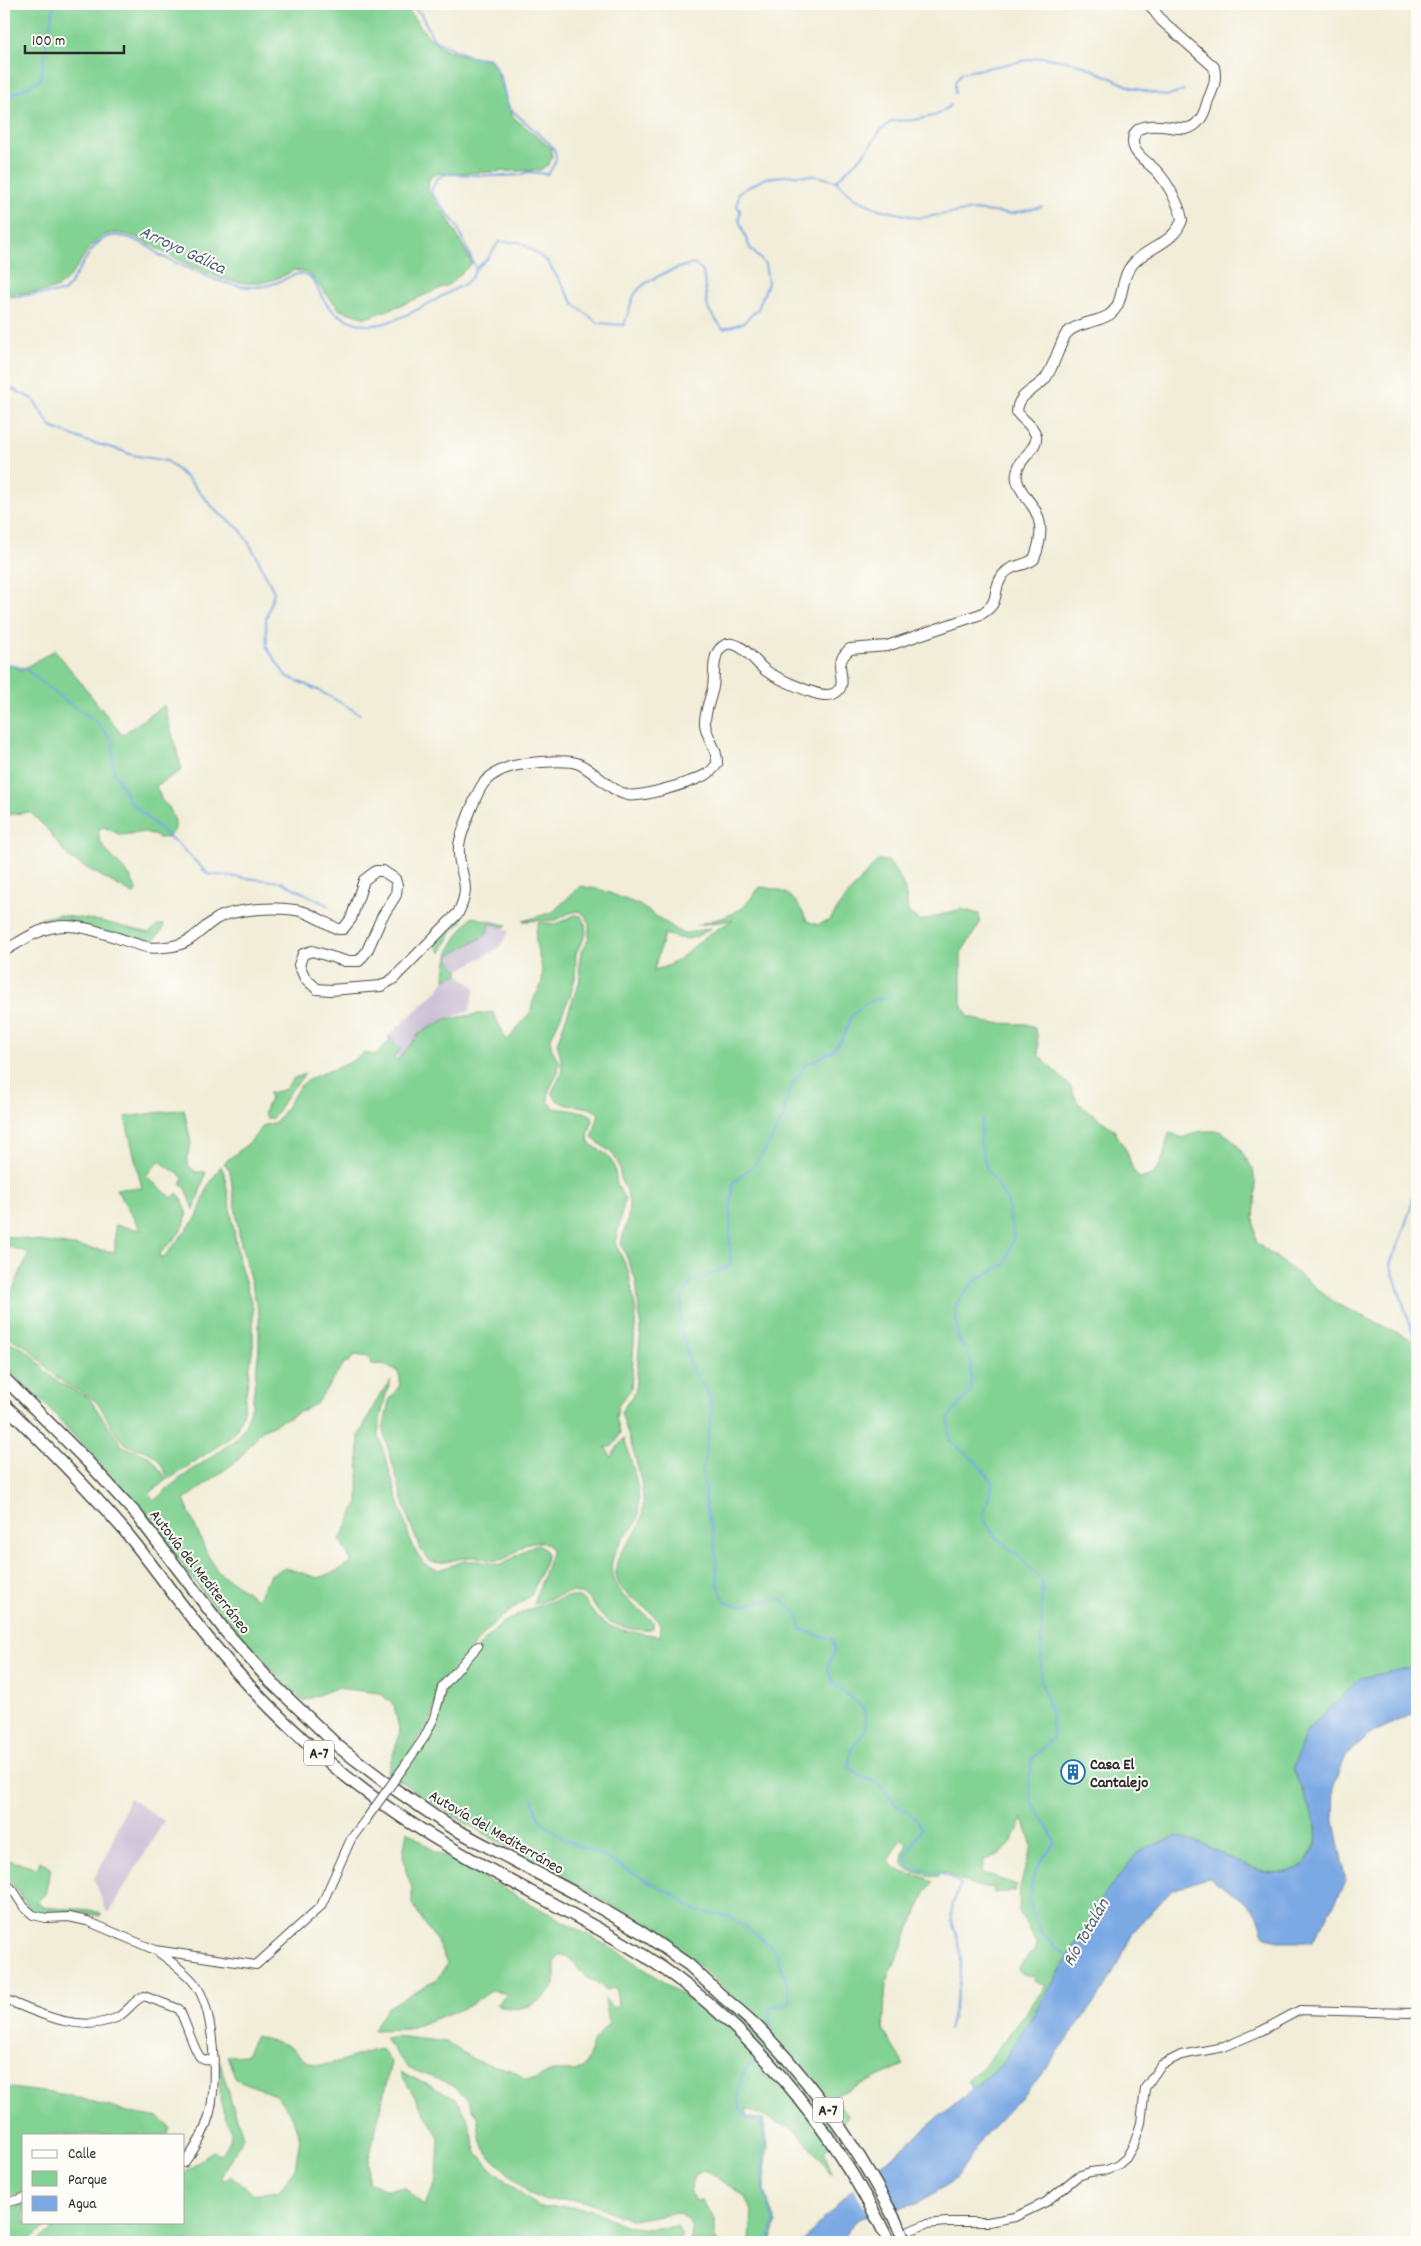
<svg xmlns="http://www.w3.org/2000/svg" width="1421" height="2246" font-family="Dekko,sans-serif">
	<rect width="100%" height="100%" fill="#fdfcf7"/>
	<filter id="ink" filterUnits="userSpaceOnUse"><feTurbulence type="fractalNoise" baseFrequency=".02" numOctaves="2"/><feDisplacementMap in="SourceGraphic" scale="10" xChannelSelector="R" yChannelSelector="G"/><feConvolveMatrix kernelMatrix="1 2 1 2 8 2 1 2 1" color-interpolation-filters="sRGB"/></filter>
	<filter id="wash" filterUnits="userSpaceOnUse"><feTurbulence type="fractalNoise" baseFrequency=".0096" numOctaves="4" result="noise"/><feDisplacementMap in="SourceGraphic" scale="20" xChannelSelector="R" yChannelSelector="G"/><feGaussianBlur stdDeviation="1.12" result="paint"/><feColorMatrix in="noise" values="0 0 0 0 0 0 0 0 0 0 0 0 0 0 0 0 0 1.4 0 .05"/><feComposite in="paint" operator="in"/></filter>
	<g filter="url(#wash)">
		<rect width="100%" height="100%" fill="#f1edd8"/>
		<path fill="#cbbfd5" d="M 490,923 L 503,927 L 509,932 L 499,948 L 458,971 L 447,956 L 486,935 Z
			M 458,974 L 475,988 L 469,1011 L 446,1019 L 420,1033 L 397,1061 L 393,1058 L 401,1048 L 388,1036 L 438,990 L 445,979 Z
			M 129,1798 L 164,1821 L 109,1913 L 107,1912 L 94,1879 L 107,1854 Z"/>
		<path fill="#81d293" stroke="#567e5f" d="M 4,4 L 405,4 C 428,41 443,56 487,58 L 495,67 L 513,117 L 551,148 L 552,156 L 549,164 L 540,170 L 435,174 L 429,179 L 428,191 L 447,217 L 472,263 L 450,284 L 409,302 L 366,318 L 340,310 L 308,273 L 294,270 C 247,299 206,274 162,251 C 150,245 138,236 124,234 C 85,226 83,278 53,289 C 42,293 17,293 4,295 Z
			M 55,650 L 122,735 L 164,705 L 182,770 L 156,786 L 162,801 L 169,807 L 175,821 L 175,829 L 168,837 L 160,838 L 146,832 L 121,835 L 104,827 L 100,828 C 92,843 120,863 128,874 C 132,879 135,886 137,892 L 133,894 L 69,858 L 47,829 L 30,812 L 4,815 L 4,662 L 21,670 Z
			M 878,860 L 888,861 C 903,881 906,887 908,912 L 920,921 L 961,909 L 979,914 L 980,923 L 961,953 L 961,1004 L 968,1016 L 987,1023 L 1026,1024 L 1034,1027 L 1037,1035 L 1039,1056 L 1070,1086 L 1078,1103 L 1113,1129 L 1127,1152 L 1133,1170 L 1139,1178 C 1162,1179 1164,1151 1169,1132 L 1182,1138 L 1201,1131 L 1221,1131 L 1235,1142 L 1253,1169 L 1256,1189 L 1254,1219 L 1256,1242 L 1337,1304 L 1417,1342 L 1417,1666 L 1293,1769 C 1300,1785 1314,1809 1316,1826 C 1318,1840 1316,1846 1308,1858 C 1285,1893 1228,1857 1201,1843 L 1105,1894 L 1050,1988 L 1002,2064 L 972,2090 L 967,2081 L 985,2065 L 1046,1986 L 1034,1981 L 1035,1976 C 1026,1976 1022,1977 1018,1969 L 1035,1950 L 1036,1941 L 1019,1912 L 1020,1886 L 1032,1846 L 1023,1819 C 1011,1843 1011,1852 984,1860 L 982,1873 L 1017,1885 L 1015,1891 L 994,1893 L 993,1887 L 976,1887 L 943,1872 L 938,1877 C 915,1872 892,1873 907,1844 L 901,1838 L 891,1855 L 890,1863 C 902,1878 920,1872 933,1882 L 926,1891 L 886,1983 L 883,2030 L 904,2065 L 834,2096 L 847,2116 L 824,2153 L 832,2172 L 830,2173 L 813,2149 L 791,2128 L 746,2109 L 748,2117 L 763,2120 L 768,2146 L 765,2170 L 765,2191 L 776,2223 L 771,2242 L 750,2242 L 752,2211 L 746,2197 L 705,2170 L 695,2175 L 690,2192 L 695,2201 L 702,2201 L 715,2219 L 715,2239 L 718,2241 L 689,2242 C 696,2228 690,2219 677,2212 L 633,2220 L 619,2216 L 595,2204 L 578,2200 L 546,2200 L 530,2194 L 488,2154 L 481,2142 L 477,2116 L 468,2100 L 451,2084 L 408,2068 L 384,2038 L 395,2036 L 446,2042 L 476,2061 L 511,2070 L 526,2079 L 535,2079 L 552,2071 L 575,2071 L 584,2067 L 589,2057 L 592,2043 L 609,2023 L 605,1999 L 613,2008 L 618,2005 L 616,1989 L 612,1988 L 607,1990 C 599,1984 587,1978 580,1971 C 573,1962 572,1955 559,1955 L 555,1962 L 555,1985 C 539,2005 522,2014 497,2005 L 507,1994 L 493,1990 L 467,2007 L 407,2029 L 373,2030 L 387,2008 L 437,1979 L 447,1964 L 439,1945 L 412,1904 L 412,1888 L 406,1871 L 403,1854 L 407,1831 L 435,1851 L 619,1952 L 709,2013 L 728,1991 L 688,1956 L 630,1915 L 486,1835 L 428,1800 L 387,1772 L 400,1734 L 394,1705 L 380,1693 L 336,1688 L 303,1701 L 236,1637 L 146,1516 L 49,1408 L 4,1366 L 4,1341 L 22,1348 L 34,1357 L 46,1372 L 60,1383 L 89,1398 L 122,1446 L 150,1457 L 167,1479 L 149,1494 L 155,1500 L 178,1480 L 234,1441 L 245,1426 L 252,1406 L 259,1348 L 259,1313 L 240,1240 L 230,1171 L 224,1163 L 250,1142 L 264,1125 L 276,1123 L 300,1086 L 313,1077 L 349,1063 L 364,1053 L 375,1055 L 390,1040 L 388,1036 L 401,1049 L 393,1058 L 397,1061 L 420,1033 L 446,1019 L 493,1012 L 507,1041 L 532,1010 C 530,999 541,991 542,981 C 545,961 529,942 539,922 L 556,924 L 575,915 L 581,916 L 585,923 L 586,934 L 576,953 L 575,978 L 570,996 L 551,1038 L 551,1047 L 559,1062 L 558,1073 L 549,1090 L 548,1101 L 554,1108 L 585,1112 L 592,1116 C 593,1127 586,1131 589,1143 L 607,1155 L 614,1165 L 617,1185 L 625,1199 L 615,1243 L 628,1270 L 636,1310 L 631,1389 L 618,1406 L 616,1418 L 620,1432 L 616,1442 L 611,1447 L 605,1447 L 611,1457 L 624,1438 C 632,1466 643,1491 637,1520 C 635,1528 625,1534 621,1541 C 596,1580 625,1599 653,1621 L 653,1628 C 640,1633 612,1626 602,1616 C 593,1607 593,1598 578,1593 C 566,1589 548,1602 534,1604 L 552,1550 L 548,1544 C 522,1535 521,1555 500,1560 C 490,1562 483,1556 473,1557 C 458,1557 446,1565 431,1562 L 421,1550 L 410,1524 L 383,1431 L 389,1401 L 400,1385 L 400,1376 L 395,1369 L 382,1364 L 371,1365 L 369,1357 L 354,1355 L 349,1362 L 345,1362 L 316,1404 L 262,1430 L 238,1460 L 184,1500 L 207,1554 L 218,1572 L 257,1599 L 270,1575 L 286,1568 L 318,1578 L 339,1570 L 351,1561 L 340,1540 L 358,1502 L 359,1436 L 379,1396 L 391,1380 L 384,1401 L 378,1433 L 411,1543 L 418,1555 L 428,1567 L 439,1570 L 464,1561 L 479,1561 L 502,1565 L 532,1546 L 538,1544 L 545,1550 L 547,1555 L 532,1594 L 492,1625 L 443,1680 L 431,1720 L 403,1762 L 408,1766 L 431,1736 L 441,1713 L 445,1688 L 481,1644 L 502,1623 L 532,1608 L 566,1597 L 580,1597 C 588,1604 593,1615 601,1621 C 617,1632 641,1633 660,1636 C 666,1607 619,1603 616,1575 C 614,1550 633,1543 640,1524 C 651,1492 630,1444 621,1412 L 635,1392 L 641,1330 L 636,1281 L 621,1243 L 628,1219 L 629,1203 L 627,1192 L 621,1181 L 619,1165 L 613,1154 L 592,1138 L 599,1114 C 586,1100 559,1113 552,1092 L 562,1073 L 561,1058 L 557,1043 L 580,980 L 579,964 L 581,952 L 589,938 L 589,923 L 585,915 L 578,911 L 569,913 L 556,920 L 523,921 L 553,912 L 580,886 L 602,890 L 639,905 L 683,934 L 711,928 C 692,941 686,941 664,934 L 654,970 C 676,965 684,955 700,941 C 709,933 722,927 733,920 L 697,925 L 725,917 L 743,908 L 760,887 C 788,889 796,898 807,921 L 818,925 L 830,920 L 842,902 Z
			M 58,915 L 100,921 L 149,933 L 157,926 L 163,924 L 164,928 L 152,942 L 142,943 L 68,921 L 46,923 L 19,940 L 17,937 L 42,918 Z
			M 462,916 L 462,921 L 451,933 L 441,953 L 434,944 Z
			M 472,917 L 507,925 L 503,927 L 490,923 L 486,935 L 448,956 L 458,971 L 458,974 L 445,979 C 447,948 453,941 472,917 Z
			M 305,1074 L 289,1093 L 273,1118 L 266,1118 L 264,1113 L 270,1099 L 269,1093 L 284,1090 L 294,1078 Z
			M 184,1109 L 191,1144 L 187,1157 L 188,1165 L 196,1172 L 206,1172 L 194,1210 L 186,1188 L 181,1184 L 183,1177 L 159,1161 L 146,1176 L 172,1198 L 177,1193 C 199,1217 178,1237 159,1254 L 161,1258 L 164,1257 L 197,1217 L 208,1186 L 221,1166 L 225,1176 L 239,1261 L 253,1309 L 253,1345 L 243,1414 L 237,1428 L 228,1439 L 169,1479 C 164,1471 160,1460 152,1454 C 142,1448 129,1449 121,1440 C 111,1429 107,1415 98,1404 C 88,1393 76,1390 63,1382 C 40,1366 33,1343 4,1337 L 4,1300 L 9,1298 L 29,1253 L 4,1245 L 4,1236 L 115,1252 L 115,1225 L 141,1230 L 116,1189 L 142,1188 L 125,1117 Z
			M 6,1859 L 37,1869 L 40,1861 L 51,1868 L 45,1894 L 36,1903 C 56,1913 80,1905 101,1913 L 100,1916 L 85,1913 L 40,1914 L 30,1909 L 11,1882 L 4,1877 Z
			M 256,2036 C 266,2040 276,2041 286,2045 C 296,2049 300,2061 314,2064 C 334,2068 361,2051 382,2049 L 391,2062 L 368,2163 L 368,2182 L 384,2189 L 406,2188 L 424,2206 L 437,2181 L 439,2137 L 400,2072 L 456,2098 L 467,2117 L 476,2151 L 492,2170 L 540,2208 L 574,2207 L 594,2210 L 624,2226 L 649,2229 L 676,2226 L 682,2235 L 678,2242 L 36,2242 L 62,2222 L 184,2222 L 184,2173 L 213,2151 L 220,2154 C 242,2133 224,2124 221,2101 C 219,2088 220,2074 220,2061 L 231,2101 L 243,2136 L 220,2179 L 226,2180 L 230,2176 L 254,2194 L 269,2191 L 279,2192 L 295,2168 L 300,2139 L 292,2116 L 277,2096 L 236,2079 L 227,2056 L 246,2055 Z
			M 10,2088 L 69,2095 L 131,2113 L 159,2118 L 170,2127 L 168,2135 L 24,2135 L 24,2191 L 4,2197 L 4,2089 Z
			M 24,2204 L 24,2222 L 52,2222 L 26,2242 L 4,2242 L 4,2210 Z"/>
		<path fill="#7aa9e4" stroke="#526a88" d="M 1417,1666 L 1417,1712 L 1368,1735 L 1346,1756 L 1334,1785 L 1333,1816 L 1346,1882 L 1325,1921 L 1311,1942 L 1278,1942 L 1264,1934 L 1257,1913 L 1237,1896 L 1209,1877 L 1172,1890 L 1134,1931 L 1106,1986 L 1036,2082 L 983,2137 L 957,2178 L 916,2204 L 858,2219 L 840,2242 L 803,2242 L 845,2196 L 1002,2064 L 1050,1988 L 1105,1894 L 1138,1852 L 1176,1836 L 1201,1843 L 1247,1866 L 1270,1873 L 1289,1872 L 1304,1865 L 1317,1844 L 1316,1824 L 1293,1769 L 1306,1731 L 1361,1678 Z"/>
		<path fill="#f1edd8" d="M 874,2169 L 897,2211 L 870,2218 L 852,2187 Z"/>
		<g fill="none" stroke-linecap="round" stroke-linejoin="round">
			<path stroke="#7aa9e4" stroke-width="2" d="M 955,93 L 955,82 L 961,73 L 1043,57 L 1080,64 L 1133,88 L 1166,96 L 1184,90
				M 4,99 L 40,80 L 54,4
				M 836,181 L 865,153 L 880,131 L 892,121 L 915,120 L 937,115 L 951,105
				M 477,268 L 488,258 L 499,242 L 520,242 L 547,261 L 574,304 L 598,323 L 624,325 C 628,315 630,303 635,294 C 643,280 679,266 695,264 L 703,272 L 708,309 L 723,329 L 743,323 L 758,309 L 768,283 L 765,264 L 750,248 L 739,220 L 740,210 L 737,206 L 739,192 L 766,178 L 793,175 L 818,176 L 836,181 L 856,199 L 879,209 L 918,218 L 974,210 L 1010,214 L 1042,207
				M 4,297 L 64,292 C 76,278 85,256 97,244 C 114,225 146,243 161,256 C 190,268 220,287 253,287 C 262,287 274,284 283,280 C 288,278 294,273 300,274 C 313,274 317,288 322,297 C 332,316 360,329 381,324 C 409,317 437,298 463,285 L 472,277 L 476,269 L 457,226 L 431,192 L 436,179 L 447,174 L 501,176 L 521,175 L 527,172 L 548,174 C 556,163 560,155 550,144 L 508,107 L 501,78 L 492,61 L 488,58 L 471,57 L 434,40 L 421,14 L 408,4
				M 4,385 L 33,399 L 51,427 L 86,441 L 120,450 L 132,455 L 167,461 L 189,480 L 217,512 L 240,529 L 256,555 L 274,592 L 266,619 L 267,648 L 286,676 L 320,691 L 360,714
				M 4,664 L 24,668 L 64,700 L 97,722 L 113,742 L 113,770 L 131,803 L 182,848 L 208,874 L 282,882 L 329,906
				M 890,997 L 868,1002 L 851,1016 L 843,1038 L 831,1052 L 805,1065 L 789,1091 L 783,1118 L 770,1142 L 754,1166 L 733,1182 L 730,1213 L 730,1266 L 691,1283 L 681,1300 L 681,1329 L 691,1367 L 709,1395 L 712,1410 L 703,1468 L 706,1509 L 714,1538 L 718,1585 L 725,1601 L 737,1606 L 779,1598 L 797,1612 L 802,1630 L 832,1639 L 835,1650 L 827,1667 L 833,1683 L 864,1709 L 866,1729 L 851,1750 L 849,1767 L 862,1777 L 879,1784 L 896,1805 L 916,1818 L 922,1828 C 917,1840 909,1846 906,1859 L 910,1868 C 929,1870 946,1873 961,1884 C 941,1925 958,1921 961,1958 C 963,1983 954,2006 949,2030
				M 982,1119 L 980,1141 L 986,1167 L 1007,1201 L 1014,1237 L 1005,1264 L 974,1281 L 955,1306 L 958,1338 L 971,1359 L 971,1391 L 948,1418 L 950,1441 L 976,1462 L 993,1482 L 983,1518 L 995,1537 L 1017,1555 L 1042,1581 L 1041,1682 L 1051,1714 L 1053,1738 L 1032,1759 L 1029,1783 L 1032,1803 L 1047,1825 L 1055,1843 C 1049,1851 1041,1859 1037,1868 C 1019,1905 1038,1938 1070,1957
				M 1417,1127 C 1415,1139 1418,1153 1417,1166 C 1416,1200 1403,1233 1390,1264 L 1417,1345
				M 532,1799 L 540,1819 L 563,1839 L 602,1856 L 674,1895 L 697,1911 L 729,1916 L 756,1934 L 775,1950 L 788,1985 L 791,2003 L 770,2007 L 771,2034
				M 759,2058 C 742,2065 733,2093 741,2110 C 745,2118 752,2121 760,2123 L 764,2140 L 762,2173 L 764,2192 L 774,2221 L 769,2242
				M 970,2084 L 973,2091"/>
		</g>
	</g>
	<g filter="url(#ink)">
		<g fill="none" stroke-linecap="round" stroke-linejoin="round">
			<g stroke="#494845" stroke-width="10">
				<path id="minor" d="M 406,1764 L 424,1738 L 434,1718 L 442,1687 L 478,1646
					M 4,1881 L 13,1890 L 24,1907 L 33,1915 L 46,1918 L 69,1917 L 87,1921 L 155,1950 L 256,1965 L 321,1906 L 351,1839 L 367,1818
					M 157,1951 C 170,1961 185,1971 195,1984 C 215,2010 218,2085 209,2116 C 204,2134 196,2148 184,2163
					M 4,1999 C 39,2013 78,2034 116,2018 C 127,2013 132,2001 144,1996 L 179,2009 C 185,2020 194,2050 200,2057 C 204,2062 209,2060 214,2060
					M 4,2203 L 24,2198
					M 893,2242 L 909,2231 L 926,2224 L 947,2222 L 988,2222 L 1015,2217 L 1046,2202 L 1078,2176 L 1090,2172 L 1107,2170 L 1118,2165 L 1126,2158 L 1134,2144 L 1141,2123 L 1145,2088 L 1161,2065 L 1181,2055 L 1224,2047 L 1261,2031 L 1300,2010 L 1410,2013 L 1417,2011"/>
			</g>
			<g stroke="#494845" stroke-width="12">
				<path id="major" d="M 4,951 C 20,942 36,930 55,927 C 83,921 120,941 147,947 C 155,949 166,947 173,946 C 193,943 202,927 218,918 C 237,908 283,906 304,912 C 315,916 327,924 338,929 L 343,929 L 351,919 L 364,880 L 376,871 L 383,871 L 395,879 L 397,885 L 396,895 L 382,917 L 367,951 L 359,961 L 345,961 L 312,951 L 303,954 L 299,965 L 305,978 L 317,989 L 330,990 L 381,986 L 393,979 L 458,913 C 474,882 457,875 459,847 C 459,837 477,792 483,784 C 488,777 497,772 504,769 C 518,763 566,758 579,764 C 596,772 609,790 627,795 C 641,798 693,782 707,774 C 711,772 714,768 717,764 C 718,749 707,739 705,724 C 704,713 711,698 713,687 C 715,675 712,660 719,650 C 722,646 727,643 732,644 C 745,646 755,662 765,670 C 777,679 792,684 806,690 C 815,693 827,698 835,693 C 846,687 840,674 840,665 C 841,658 845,653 850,649 L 887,646 L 981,614 C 1003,601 990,592 1003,575 C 1011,564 1024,567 1034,559 C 1042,539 1044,521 1031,504 C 1026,497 1019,489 1017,480 C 1013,460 1039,450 1036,436 C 1034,426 1022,420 1017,412 C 1018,394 1032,392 1044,380 C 1052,372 1059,346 1066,334 C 1077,322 1096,323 1109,315 C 1124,305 1120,283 1129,269 C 1143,247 1173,246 1182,220 C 1180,206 1169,186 1160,175 C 1153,165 1134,156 1133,143 C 1132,114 1175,131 1189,128 C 1201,124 1205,111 1208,100 C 1213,89 1217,80 1214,67 L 1161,20 L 1149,4"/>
			</g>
			<g stroke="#494845" stroke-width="14">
				<path id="highway" d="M 4,1378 L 88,1462 L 137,1515 L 226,1632 L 271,1682 L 339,1747 L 393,1788 L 449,1826 L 573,1892 L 641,1932 L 689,1965 L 723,1997
					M 4,1404 C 45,1445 86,1486 124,1530 C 154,1566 181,1606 212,1643 C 247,1686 287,1726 329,1762 C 419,1841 529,1887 630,1947 C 743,2014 833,2126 889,2242"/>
			</g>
			<use href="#minor" stroke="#fff" stroke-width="8"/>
			<use href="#major" stroke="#fff" stroke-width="10"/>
			<use href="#highway" stroke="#fff" stroke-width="11"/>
			<g stroke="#494845" stroke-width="10" stroke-linecap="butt">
				<path id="minor-bridge" d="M 367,1818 L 406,1764"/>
			</g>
			<g stroke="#494845" stroke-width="14" stroke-linecap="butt">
				<path id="highway-bridge" d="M 723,1997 C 738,2010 755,2023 768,2038 C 826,2099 870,2167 906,2242"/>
			</g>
			<use href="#minor-bridge" stroke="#fff" stroke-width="8"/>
			<use href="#highway-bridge" stroke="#fff" stroke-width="11"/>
		</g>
	</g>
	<defs>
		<g id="building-ring" transform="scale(1.25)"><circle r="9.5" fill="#fdfcf7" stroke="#1f6fb2" stroke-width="1.5"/><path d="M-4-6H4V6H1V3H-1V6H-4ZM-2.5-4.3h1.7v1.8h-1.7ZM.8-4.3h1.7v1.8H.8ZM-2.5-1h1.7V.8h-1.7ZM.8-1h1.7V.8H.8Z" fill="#1f6fb2"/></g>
	</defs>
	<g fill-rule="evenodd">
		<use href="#building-ring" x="1073" y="1772"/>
	</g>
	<g text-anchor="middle" stroke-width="4" stroke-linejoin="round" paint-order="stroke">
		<g fill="#fdfcf7" stroke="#6a6a68" stroke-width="1">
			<rect x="304" y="1740.5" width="30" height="25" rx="4"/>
			<rect x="813" y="2097.5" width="30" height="25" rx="4"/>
		</g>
		<g font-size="15" font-weight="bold" fill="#2b2b2b">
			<text x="319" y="1758">A-7</text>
			<text x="828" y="2115">A-7</text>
		</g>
		<g font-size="16" fill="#2b2b2b" stroke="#fdfcf7">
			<text transform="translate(201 1571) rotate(52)" y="6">Autovía del Mediterráneo</text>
			<text transform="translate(497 1831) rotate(30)" y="6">Autovía del Mediterráneo</text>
		</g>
		<g font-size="16" font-weight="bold" fill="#2b2b2b" stroke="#fdfcf7" text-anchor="start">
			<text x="1090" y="1769">Casa El<tspan x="1090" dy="18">Cantalejo</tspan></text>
		</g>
		<g font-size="18" font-style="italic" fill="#4b5d75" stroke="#fdfcf7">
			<text transform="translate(183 249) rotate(25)" y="6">Arroyo Gálica</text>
			<text transform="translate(1085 1932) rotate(-60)" y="6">Río Totalán</text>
		</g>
	</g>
	<rect width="1421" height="2246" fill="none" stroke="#fdfcf7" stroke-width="20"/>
	<rect x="22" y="2134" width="162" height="90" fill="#fdfcf7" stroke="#a9a8a5"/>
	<rect x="32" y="2150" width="25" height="8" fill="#ffffff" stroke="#a9a8a5"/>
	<text x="68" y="2158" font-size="15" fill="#2b2b2b">Calle</text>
	<rect x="32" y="2171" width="25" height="15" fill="#81d293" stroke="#a9a8a5"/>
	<text x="68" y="2184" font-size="15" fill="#2b2b2b">Parque</text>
	<rect x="32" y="2196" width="25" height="15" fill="#7aa9e4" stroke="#a9a8a5"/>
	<text x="68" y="2208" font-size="15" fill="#2b2b2b">Agua</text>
	<path d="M25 45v8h99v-8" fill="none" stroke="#2b2b2b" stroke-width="2.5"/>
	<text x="32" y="45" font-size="15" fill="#2b2b2b" stroke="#fdfcf7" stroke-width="4" paint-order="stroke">100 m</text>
</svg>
